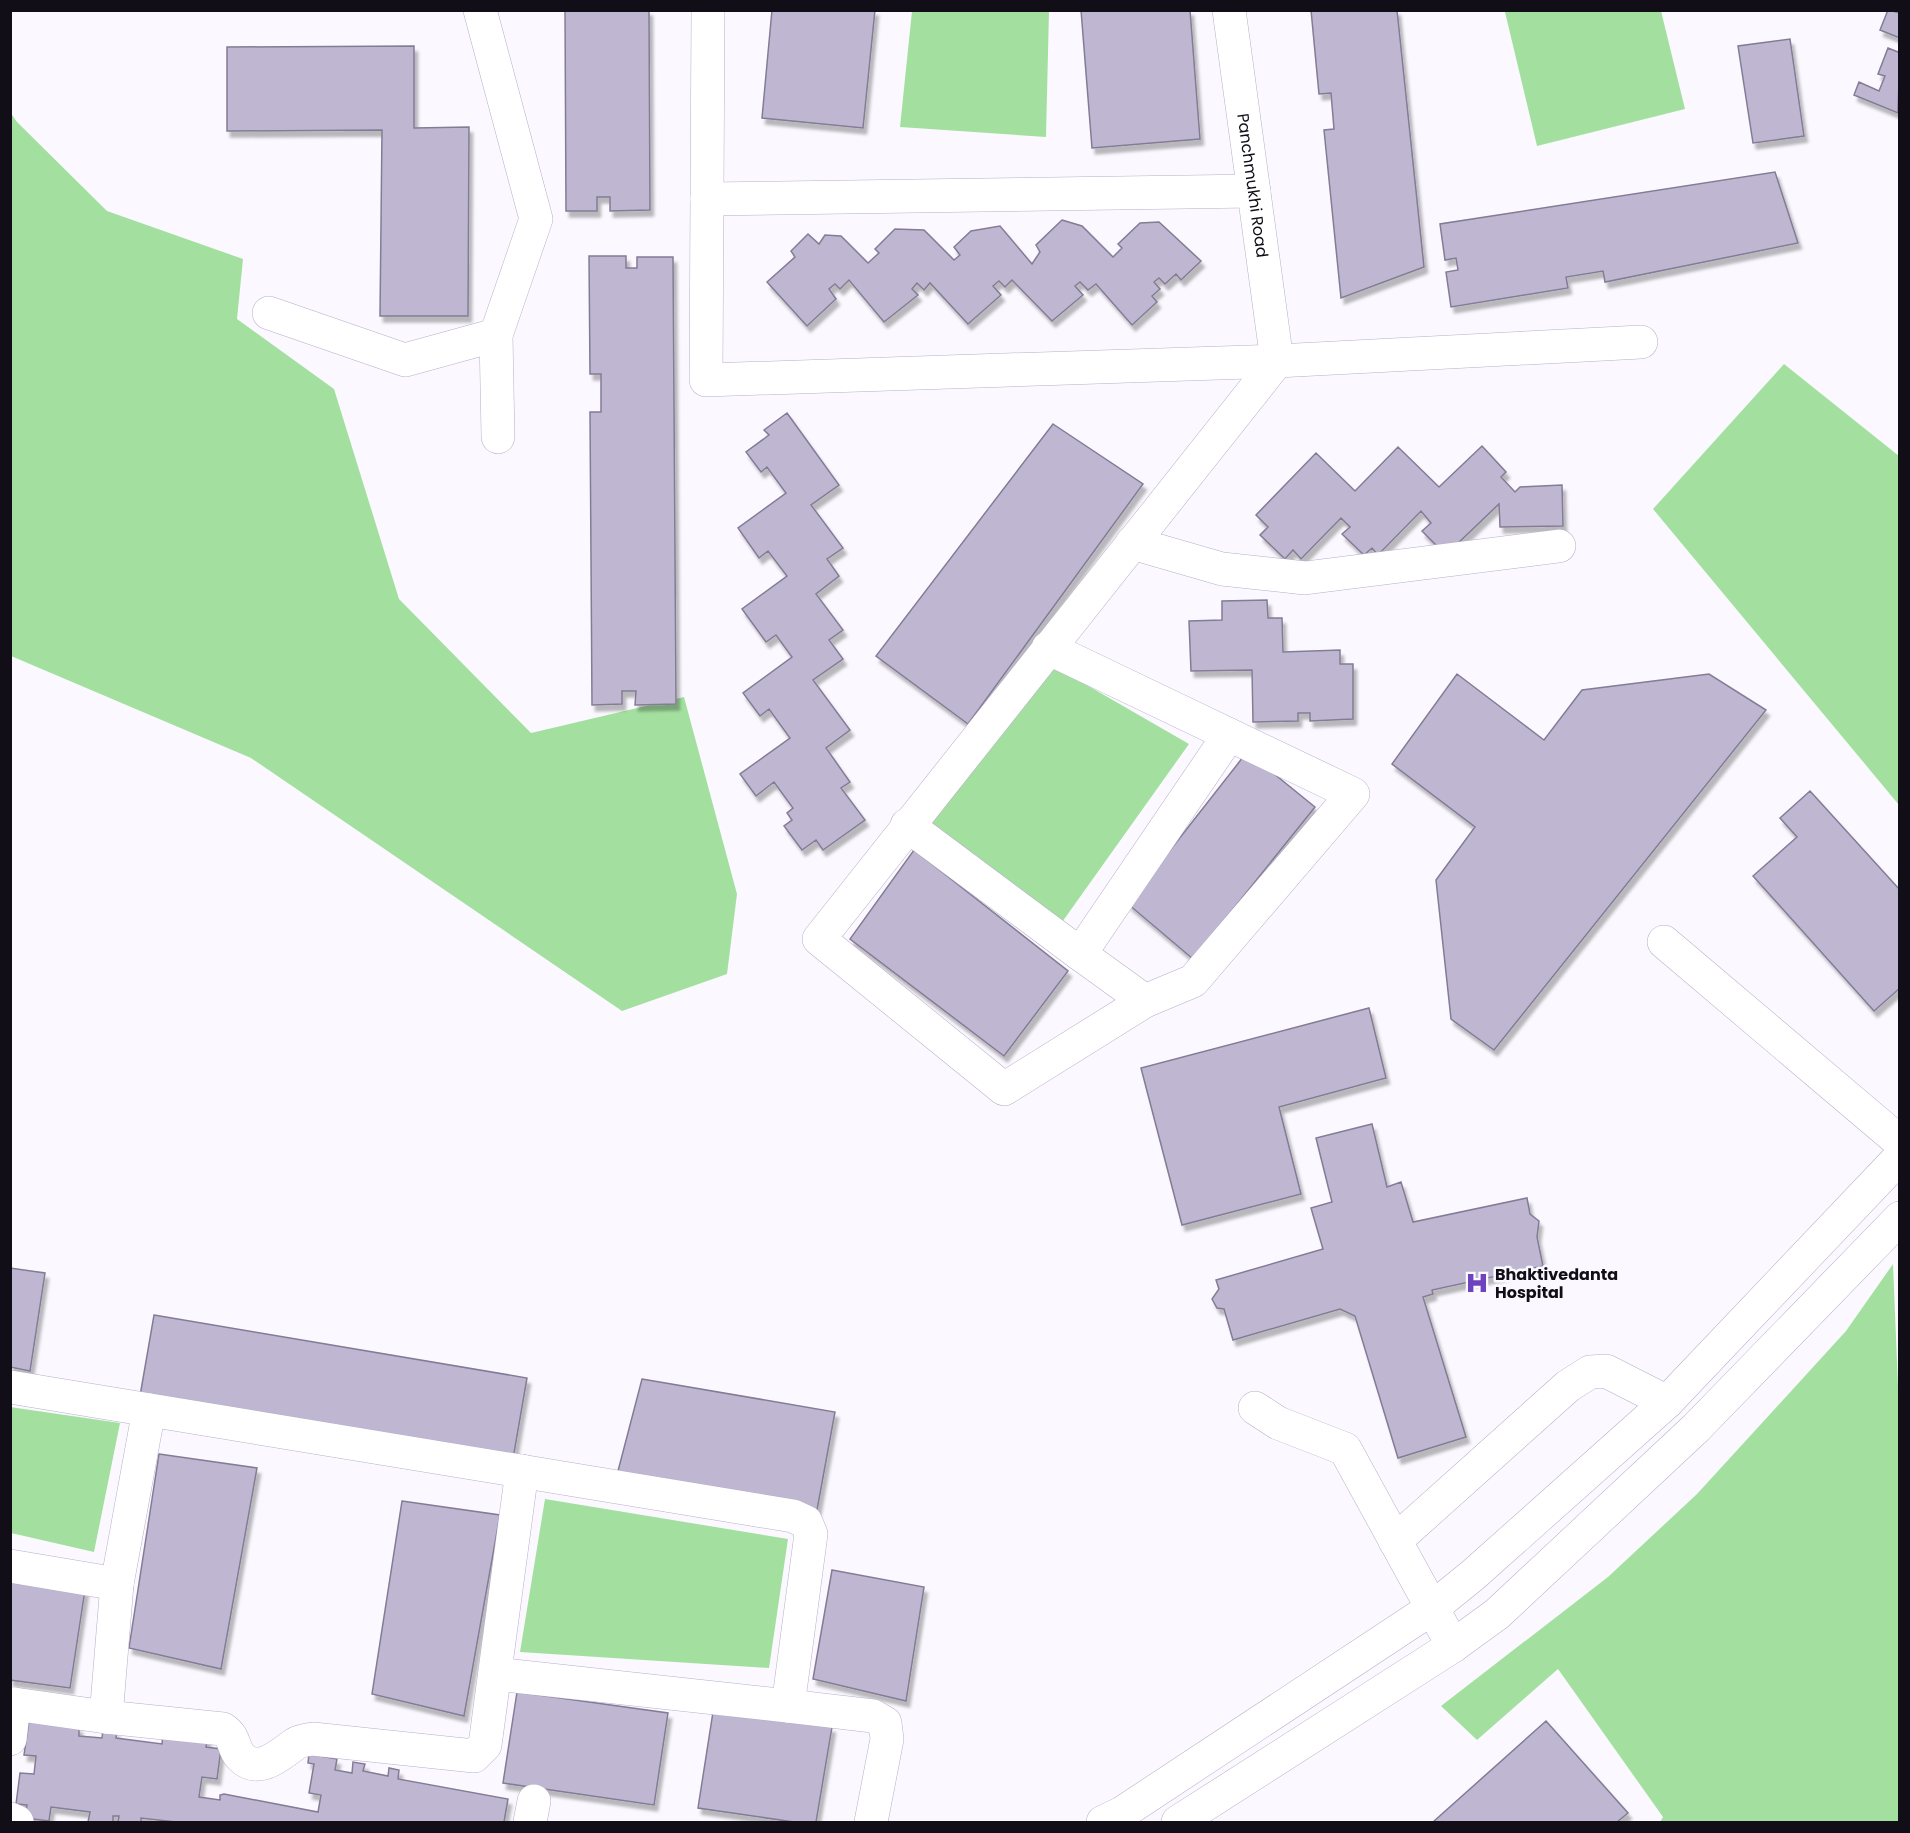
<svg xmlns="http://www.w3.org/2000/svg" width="1910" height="1833" font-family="Poppins,sans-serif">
	<defs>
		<filter id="shadow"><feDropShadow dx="3.5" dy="6" stdDeviation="1.5" flood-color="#0004"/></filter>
	</defs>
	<rect width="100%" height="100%" fill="#fbf9ff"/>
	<path fill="#a3e09f" d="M 1512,10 L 1661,11 L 1685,109 L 1537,146 L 1505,12 Z
		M 912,11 L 1049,11 L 1046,137 L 900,127 Z
		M 10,112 L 17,122 L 107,211 L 243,259 L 237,319 L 334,389 L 399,599 L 531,733 L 684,697 L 737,894 L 727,974 L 622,1011 L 251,758 L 11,656 Z
		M 1784,364 L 1899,456 L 1899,805 L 1653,509 Z
		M 1052,665 L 1189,744 L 1060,925 L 927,823 Z
		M 1893,1264 L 1900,1435 L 1899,1822 L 1660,1822 L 1663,1817 L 1558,1669 L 1477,1740 L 1441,1706 L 1608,1577 L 1697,1494 L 1846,1331 Z
		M 10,1407 L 120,1423 L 94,1552 L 11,1533 Z
		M 545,1499 L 788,1539 L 769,1668 L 520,1652 Z"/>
	<path fill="#bfb7d2" stroke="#847c95" stroke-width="1.5" filter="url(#shadow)" d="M 565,10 L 649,10 L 650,210 L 610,211 L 610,197 L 597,197 L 597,211 L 566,211 Z
		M 772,10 L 875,10 L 863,128 L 762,118 Z
		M 1081,10 L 1190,10 L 1200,139 L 1092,148 Z
		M 1311,10 L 1397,10 L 1424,267 L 1341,298 L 1324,130 L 1334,129 L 1331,93 L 1319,94 Z
		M 1888,10 L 1900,13 L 1900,38 L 1880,30 Z
		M 1790,39 L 1804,136 L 1753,143 L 1738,46 Z
		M 414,46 L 414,128 L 469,127 L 468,316 L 380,316 L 382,130 L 227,131 L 227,47 Z
		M 1888,48 L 1898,52 L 1900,48 L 1898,113 L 1854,95 L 1859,82 L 1879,91 L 1885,76 L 1878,74 Z
		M 1775,172 L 1798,243 L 1605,282 L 1603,271 L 1566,277 L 1568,288 L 1451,307 L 1446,272 L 1458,270 L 1456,258 L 1445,260 L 1440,224 Z
		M 1062,220 L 1082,226 L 1113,257 L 1122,248 L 1118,244 L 1140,223 L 1159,222 L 1201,261 L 1181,280 L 1176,274 L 1165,284 L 1159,278 L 1154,282 L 1160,289 L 1152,296 L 1157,302 L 1132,325 L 1096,284 L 1088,290 L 1080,282 L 1075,286 L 1083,295 L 1052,321 L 1012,280 L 1005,287 L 999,281 L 993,286 L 1001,295 L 968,324 L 930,283 L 924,290 L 917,283 L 912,289 L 918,295 L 884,322 L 849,280 L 840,289 L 835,284 L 829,289 L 836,299 L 807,326 L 767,282 L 795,257 L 791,251 L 808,234 L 819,244 L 825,235 L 841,236 L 868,263 L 879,253 L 875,249 L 895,229 L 924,230 L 954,260 L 960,255 L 954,247 L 971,231 L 1000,226 L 1032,264 L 1040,252 L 1036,245 Z
		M 589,256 L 626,256 L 626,268 L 637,268 L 637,257 L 673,257 L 676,704 L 635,705 L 636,691 L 622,691 L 622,704 L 592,705 L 590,412 L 601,412 L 601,374 L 590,374 Z
		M 787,413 L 839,485 L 811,505 L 843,548 L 827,559 L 839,576 L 816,594 L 843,630 L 829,640 L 843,659 L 813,680 L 850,730 L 826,748 L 850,782 L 841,788 L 865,820 L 823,850 L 816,840 L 802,850 L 784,826 L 792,820 L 787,813 L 793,808 L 774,782 L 756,796 L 740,774 L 790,738 L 769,709 L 760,716 L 743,693 L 792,657 L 776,635 L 766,642 L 742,609 L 787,576 L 768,551 L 759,558 L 738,528 L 786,493 L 767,467 L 761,472 L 746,452 L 769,435 L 764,430 Z
		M 1053,424 L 1143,484 L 968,724 L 876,656 Z
		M 1482,446 L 1506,472 L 1501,477 L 1515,492 L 1520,487 L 1562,485 L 1563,526 L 1500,527 L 1499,504 L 1454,547 L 1443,552 L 1422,531 L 1431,523 L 1421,511 L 1378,555 L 1372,548 L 1364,555 L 1342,534 L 1350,527 L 1341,518 L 1301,559 L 1293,550 L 1285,559 L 1260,535 L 1268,527 L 1256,515 L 1316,453 L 1355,491 L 1398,447 L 1439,487 Z
		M 1267,600 L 1268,618 L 1282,618 L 1283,652 L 1340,650 L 1340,664 L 1353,664 L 1353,719 L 1310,721 L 1310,713 L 1298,713 L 1298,721 L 1253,722 L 1252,670 L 1191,671 L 1189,621 L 1222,620 L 1222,601 Z
		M 1457,674 L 1544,740 L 1582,690 L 1709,674 L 1766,710 L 1494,1050 L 1451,1019 L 1436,880 L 1475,827 L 1392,764 Z
		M 1247,752 L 1315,807 L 1193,959 L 1128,904 Z
		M 1810,791 L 1900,890 L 1900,988 L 1874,1011 L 1753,876 L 1797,837 L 1780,818 Z
		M 914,850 L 1068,971 L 1004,1056 L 850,939 Z
		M 1369,1008 L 1386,1078 L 1279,1107 L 1301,1194 L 1182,1225 L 1141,1068 Z
		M 1372,1124 L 1387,1187 L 1401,1182 L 1413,1222 L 1527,1198 L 1530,1214 L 1539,1221 L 1537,1237 L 1543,1266 L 1432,1290 L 1433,1294 L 1423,1297 L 1466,1437 L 1398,1458 L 1355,1316 L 1340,1309 L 1233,1340 L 1224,1309 L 1217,1308 L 1212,1299 L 1219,1289 L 1216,1280 L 1323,1249 L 1311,1208 L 1332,1202 L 1316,1138 Z
		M 10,1268 L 45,1273 L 30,1371 L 10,1367 Z
		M 154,1315 L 527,1378 L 513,1459 L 140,1396 Z
		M 642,1379 L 835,1412 L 817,1510 L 618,1471 Z
		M 159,1454 L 257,1468 L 221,1669 L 129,1648 Z
		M 402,1501 L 500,1515 L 464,1716 L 372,1694 Z
		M 832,1570 L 924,1587 L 906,1701 L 813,1679 Z
		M 10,1581 L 85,1590 L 70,1688 L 10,1680 Z
		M 517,1692 L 668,1713 L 654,1805 L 503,1783 Z
		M 713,1712 L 832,1727 L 816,1822 L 794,1822 L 698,1808 Z
		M 29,1721 L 79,1727 L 79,1736 L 102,1738 L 103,1730 L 117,1732 L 116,1738 L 162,1744 L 163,1733 L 208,1738 L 206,1747 L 221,1749 L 217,1779 L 202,1777 L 199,1797 L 220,1800 L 220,1795 L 224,1794 L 318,1812 L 321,1795 L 309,1793 L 314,1764 L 308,1763 L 309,1754 L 337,1759 L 335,1770 L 352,1773 L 353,1762 L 365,1764 L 363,1771 L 388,1776 L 389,1768 L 399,1770 L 398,1779 L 508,1799 L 504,1822 L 176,1822 L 141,1818 L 141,1822 L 118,1822 L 119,1816 L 113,1816 L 113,1822 L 88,1822 L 90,1812 L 51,1807 L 49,1821 L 25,1818 L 27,1805 L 16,1804 L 20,1773 L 34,1774 L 36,1756 L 24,1755 Z
		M 1546,1721 L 1628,1813 L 1617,1822 L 1433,1822 Z"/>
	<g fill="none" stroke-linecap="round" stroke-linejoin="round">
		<g stroke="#b7afc9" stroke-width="34">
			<g id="minor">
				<path d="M 480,10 L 536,219 L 496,335 L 498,437"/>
				<path d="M 708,10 L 706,380 L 1277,361 L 1641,342"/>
				<path id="s1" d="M 1229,10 L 1277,361"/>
				<path d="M 707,199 L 1254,191"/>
				<path d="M 269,313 L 405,360 L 496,335"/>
				<path d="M 1132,543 L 1222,569 L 1305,578 L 1559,546"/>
				<path d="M 1048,648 L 1353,794 L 1193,981 L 1145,1001 L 1004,1089 L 819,939 L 1277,361"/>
				<path d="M 907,825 L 1080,954 L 1229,735"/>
				<path d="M 1664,942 L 1900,1142"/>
				<path d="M 1080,954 L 1145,1001"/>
				<path d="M 10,1387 L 793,1516 L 806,1522 L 811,1534 L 788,1706 L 873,1716 L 885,1723 L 887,1739 L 871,1822"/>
				<path d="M 1255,1408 L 1278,1423 L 1345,1449 L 1453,1646"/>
				<path d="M 149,1410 L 117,1584 L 106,1717 L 223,1729 C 236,1738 232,1746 240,1756 C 258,1776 281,1754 295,1744 C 299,1741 307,1740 313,1739 L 474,1756 L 485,1745 L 522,1471"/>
				<path d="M 1395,1541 L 1568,1386 L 1590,1372 L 1606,1371 L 1667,1402"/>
				<path d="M 10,1566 L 117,1584"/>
				<path d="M 496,1674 L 788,1706"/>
				<path d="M 10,1704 L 14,1704 L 10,1739"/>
				<path d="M 14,1704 L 106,1717"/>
				<path d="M 10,1819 L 17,1822"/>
				<path d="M 530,1822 L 534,1801"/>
			</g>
		</g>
		<g stroke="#b7afc9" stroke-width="34">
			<path id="major" d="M 1103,1822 L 1122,1813 L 1431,1609 L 1473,1575 L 1667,1402 L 1900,1157
				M 1178,1822 L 1453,1646 L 1497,1614 L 1696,1428 L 1900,1218"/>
		</g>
		<use href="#minor" stroke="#fff" stroke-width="33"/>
		<use href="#major" stroke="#fff" stroke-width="33"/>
	</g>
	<defs>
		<g id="hospital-bare" transform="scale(1.8)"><path d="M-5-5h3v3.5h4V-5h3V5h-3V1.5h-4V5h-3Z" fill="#6d44bd" stroke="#fbf9ff" stroke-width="2.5" paint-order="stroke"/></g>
	</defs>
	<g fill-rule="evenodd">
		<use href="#hospital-bare" x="1477" y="1283"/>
	</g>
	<g text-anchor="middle" stroke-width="5" stroke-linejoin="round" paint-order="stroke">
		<g font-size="16" fill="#110e17" stroke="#fbf9ff">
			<text dy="6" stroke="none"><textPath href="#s1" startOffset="177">Panchmukhi Road</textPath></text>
		</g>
		<g font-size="16" font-weight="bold" fill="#110e17" stroke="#fbf9ff" text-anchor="start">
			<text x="1495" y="1280">Bhaktivedanta<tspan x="1495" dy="18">Hospital</tspan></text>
		</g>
	</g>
	<rect width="1910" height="1833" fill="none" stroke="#110e17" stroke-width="24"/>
</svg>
